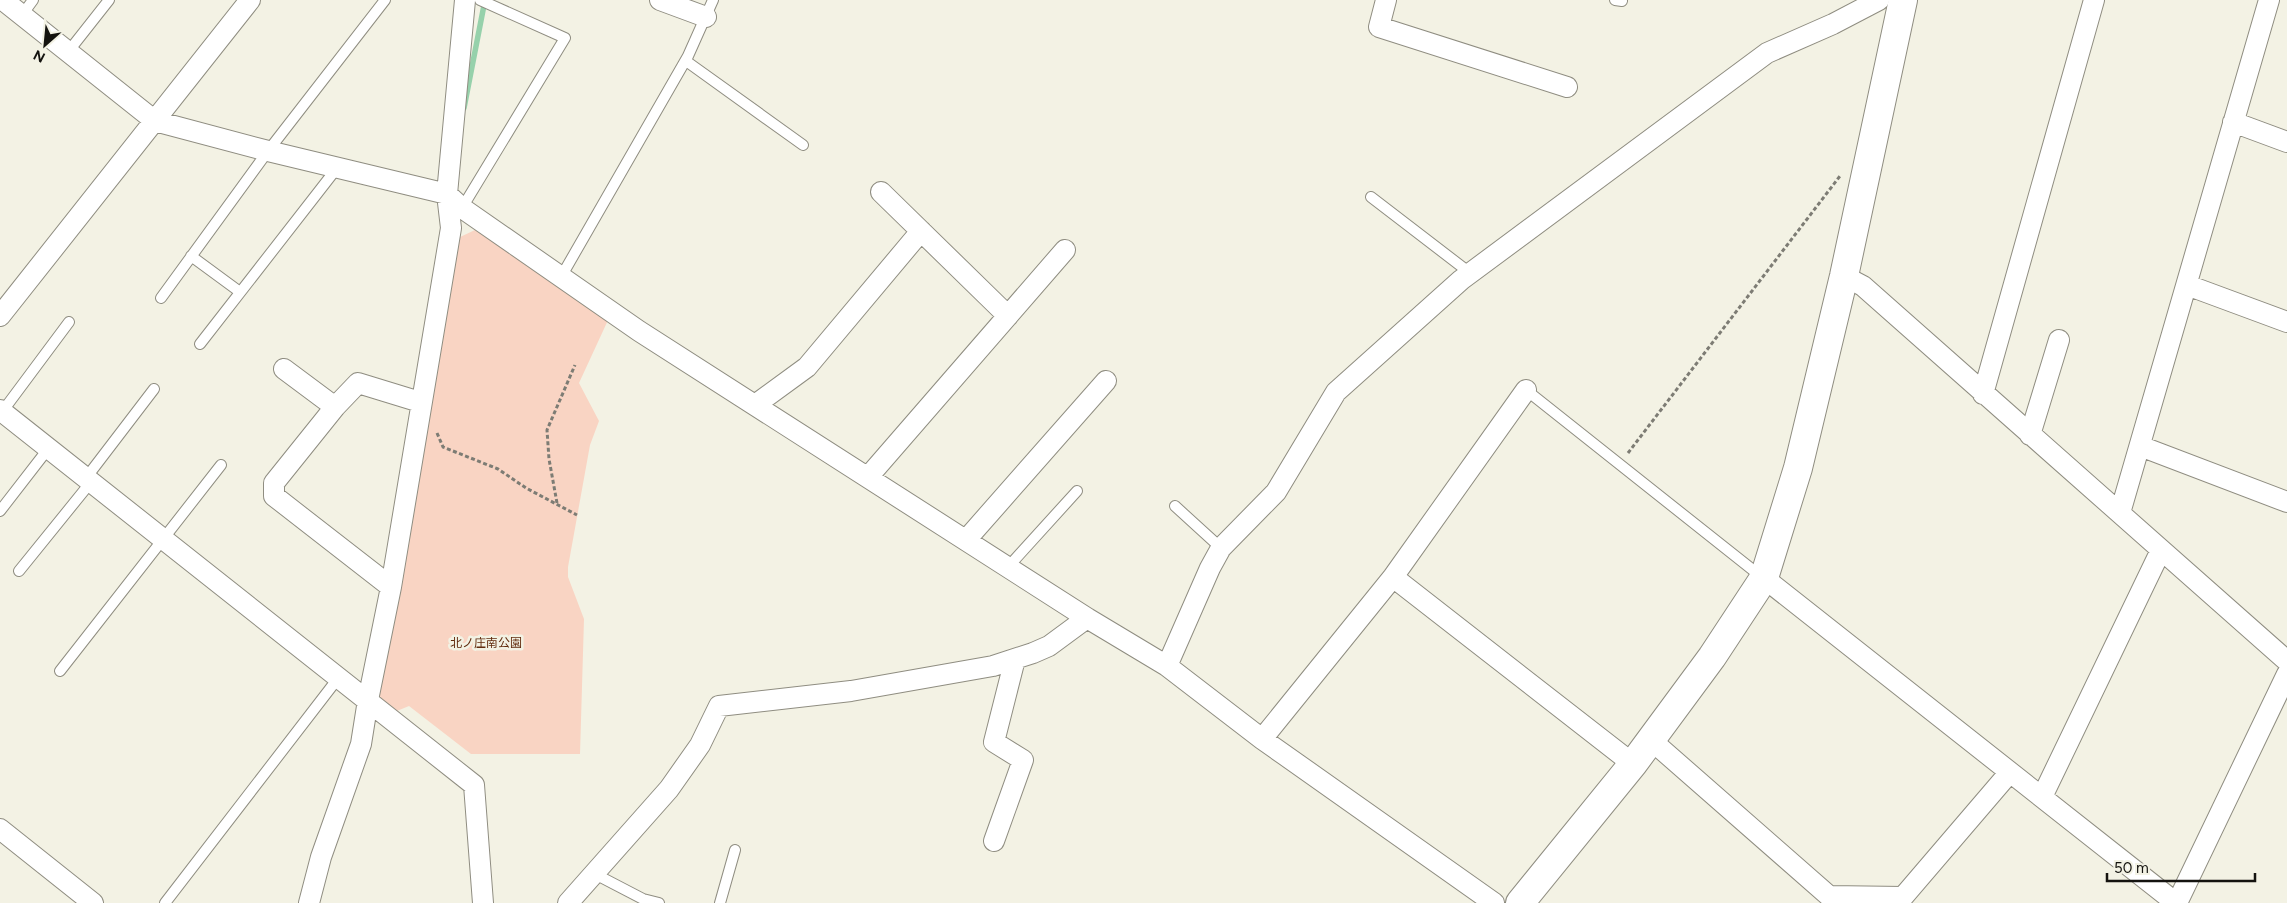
<svg xmlns="http://www.w3.org/2000/svg" width="2287" height="903" font-family="Figtree,'Noto Sans JP',sans-serif">
	<rect width="100%" height="100%" fill="#f3f2e4"/>
	<path fill="#f9d4c3" d="M 475,230 L 609,318 L 579,383 L 599,421 L 590,445 L 568,567 L 568,577 L 584,619 L 580,754 L 471,754 L 409,706 L 392,713 L 378,698 L 458,238 Z"/>
	<g fill="none" stroke-linecap="round" stroke-linejoin="round">
		<path stroke="#96d1ab" stroke-width="5.5" d="M 464,108 L 485,0"/>
		<g stroke="#8f8d81" stroke-width="12">
			<path id="lane" d="M 1615,0 L 1622,1
				M 22,15 L 33,0
				M 68,52 L 109,0
				M 686,61 L 803,145
				M 1371,197 L 1470,273
				M 462,208 L 565,38 L 480,0
				M 191,256 L 240,292
				M 561,277 L 688,56 L 713,0
				M 161,298 L 268,151 L 385,0
				M 200,344 L 337,168
				M 1526,390 L 1763,578
				M 2,412 L 69,322
				M 86,478 L 154,389
				M 1175,506 L 1221,548
				M 0,511 L 48,449
				M 1008,567 L 1077,491
				M 19,571 L 91,482
				M 60,671 L 221,465
				M 593,873 L 643,899 L 659,903
				M 165,903 L 339,677
				M 720,903 L 735,850"/>
		</g>
		<g stroke="#8f8d81" stroke-width="22">
			<path id="street" d="M 3,0 L 155,121 L 268,151 L 447,194 L 462,208 L 639,331 L 1087,618 L 1167,666 L 1262,739 L 1494,903
				M 660,0 L 706,17
				M 1386,0 L 1379,27 L 1567,87
				M 2233,122 L 2287,142
				M 881,192 L 1008,316
				M 1844,276 L 1863,286 L 2287,661
				M 2187,285 L 2287,322
				M 0,316 L 250,0
				M 284,369 L 335,407
				M 1983,394 L 2094,0
				M 755,405 L 807,367 L 921,231
				M 0,410 L 474,785 L 483,903
				M 2030,435 L 2059,340
				M 2140,446 L 2287,502
				M 868,477 L 1065,250
				M 2120,513 L 2269,0
				M 966,540 L 1106,381
				M 1393,577 L 1633,764
				M 1764,578 L 2176,903
				M 391,587 L 274,496 L 274,483 L 335,407 L 358,383 L 420,402
				M 1167,666 L 1210,568 L 1221,548 L 1276,492 L 1336,392 L 1461,280 L 1767,53 L 1833,24 L 1879,0
				M 1262,739 L 1393,577 L 1526,390
				M 1651,740 L 1829,896 L 1903,897 L 2010,772
				M 2042,797 L 2161,550
				M 0,829 L 93,903
				M 994,841 L 1023,760 L 994,742 L 1015,659
				M 309,903 L 321,857 L 361,744 L 368,700 L 391,587 L 451,228 L 447,194 L 465,0
				M 568,903 L 669,789 L 700,745 L 719,706 L 851,691 L 993,666 L 1033,653 L 1049,646 L 1087,618
				M 2177,903 L 2287,674"/>
		</g>
		<g stroke="#8f8d81" stroke-width="30">
			<path id="secondary" d="M 1520,903 L 1633,764 L 1712,657 L 1764,578 L 1798,468 L 1844,276 L 1903,0"/>
		</g>
		<path stroke="#7d7c74" stroke-width="3" stroke-dasharray="4 2.5" stroke-linecap="butt" d="M 437,433 L 443,447 L 498,469 L 526,488 L 577,515
			M 1628,453 L 1840,176
			M 557,503 L 549,459 L 547,430 L 575,365"/>
		<use href="#lane" stroke="#fff" stroke-width="10"/>
		<use href="#street" stroke="#fff" stroke-width="20"/>
		<use href="#secondary" stroke="#fff" stroke-width="28"/>
	</g>
	<g text-anchor="middle" stroke-width="5" stroke-linejoin="round" paint-order="stroke">
		<g font-size="12" fill="#622c0e" stroke="#f3f2e4">
			<text x="486" y="647">北ノ庄南公園</text>
		</g>
	</g>
	<g transform="translate(45 45) rotate(207)" stroke="#f3f2e4" stroke-width="4" paint-order="stroke">
	<path d="M0-4L9 19L0 12L-9 19Z" fill="#14130f"/>
	<text y="-8" font-size="14" font-weight="bold" text-anchor="middle" fill="#14130f">N</text>
	</g>
	<path d="M2107 873v8h148v-8" fill="none" stroke="#14130f" stroke-width="2.5"/>
	<text x="2114" y="873" font-size="15" fill="#14130f" stroke="#f3f2e4" stroke-width="4" paint-order="stroke">50 m</text>
</svg>
